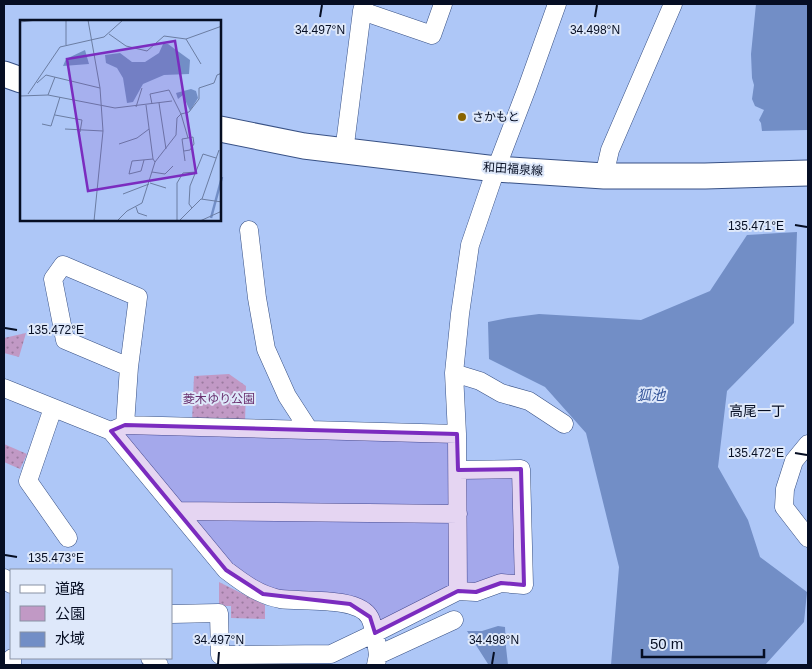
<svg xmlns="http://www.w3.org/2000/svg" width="812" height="669" font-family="Helvetica,'Noto Sans JP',sans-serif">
	<defs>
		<pattern id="green-dots" width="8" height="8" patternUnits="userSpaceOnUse" patternTransform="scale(1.25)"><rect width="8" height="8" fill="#c199c5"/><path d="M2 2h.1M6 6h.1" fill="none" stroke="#9b7ba0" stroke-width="1.8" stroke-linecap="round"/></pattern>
	</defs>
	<rect width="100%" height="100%" fill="#aec7f7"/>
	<path fill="url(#green-dots)" d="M 26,333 L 19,357 L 4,353 L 4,338 Z
		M 229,374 L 246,386 L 245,423 L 192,422 L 194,376 Z
		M 4,444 L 27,454 L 20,469 L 4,462 Z
		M 219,582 L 265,605 L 265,619 L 231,618 L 231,606 L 219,606 Z"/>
	<path fill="#728ec6" d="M 756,4 L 808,4 L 808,130 L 762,131 L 761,123 L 759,120 L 764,110 L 755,106 L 752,99 L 754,85 L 752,78 L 751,54 Z
		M 797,232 L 794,323 L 727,391 L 718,467 L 748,520 L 760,557 L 807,592 L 804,622 L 765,665 L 611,665 L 619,567 L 586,433 L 545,387 L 489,359 L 488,322 L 508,318 L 539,314 L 641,320 L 710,291 L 747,235 Z
		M 498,626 L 505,627 L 506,647 L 508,665 L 482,665 L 488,664 L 467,631 L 482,631 Z"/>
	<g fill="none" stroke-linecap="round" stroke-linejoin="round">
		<g stroke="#385185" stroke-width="19">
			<path id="minor" d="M 362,11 L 432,35 L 443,4
				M 344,152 L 362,11 L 364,4
				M 604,176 L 610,150 L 673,4
				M 249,230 L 257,298 L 266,349 L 287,396 L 309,430
				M 454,373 L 480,381 L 501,393 L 529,401 L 564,424
				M 4,388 L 111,431 L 226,570 C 243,583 259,595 280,599 C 302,602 359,596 370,618 C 372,622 373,628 375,633 L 331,654 L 220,655 L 219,613 L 171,614
				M 53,408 L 28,481 L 68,538
				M 125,425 L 457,434
				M 111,431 L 125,425 L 129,367 L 138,297 L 63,265 L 53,279 L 65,340 L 129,367
				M 808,444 L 794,461 L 785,489 L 784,507 L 808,538
				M 177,511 L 458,514
				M 4,578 L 11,584
				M 458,591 L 457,434 L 454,373 L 460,314 L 470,245 L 496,169 L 527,88 L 557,4
				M 378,655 L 454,620
				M 150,658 L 159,665
				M 12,665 L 12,658
				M 376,665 L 378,655 L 375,633 L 458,591 L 476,592 L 501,583 L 524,585 L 521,469 L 458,470"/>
		</g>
		<g stroke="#385185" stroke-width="27">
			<path id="secondary" d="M 4,74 L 21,80
				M 220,129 L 304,146 L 496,169 L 604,176 L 705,176 L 808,173"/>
		</g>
		<use href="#minor" stroke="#fff" stroke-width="18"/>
		<use href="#secondary" stroke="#fff" stroke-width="25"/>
	</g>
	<path fill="#7b2cbf" fill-opacity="0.2" stroke="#7b2cbf" stroke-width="4" stroke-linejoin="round" d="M 125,425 L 457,434 L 458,470 L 521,469 L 524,585 L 501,583 L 476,592 L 458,591 L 375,633 L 370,617 L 350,604 L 263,594 L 226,570 L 111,431 Z"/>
	<path fill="none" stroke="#060e23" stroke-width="2" d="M 320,17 L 322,5M 595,17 L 597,5M 795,225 L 807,227M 5,328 L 17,330M 795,453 L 807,455M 5,555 L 17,557M 218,664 L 219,652M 492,664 L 494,652"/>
	<circle fill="#896401" stroke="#dee8fa" stroke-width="2" cx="462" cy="117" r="5"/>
	<g text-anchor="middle" stroke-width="4" stroke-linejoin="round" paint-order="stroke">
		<g font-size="12" fill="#060e23" stroke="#dee8fa" text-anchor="start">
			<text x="472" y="121">さかもと</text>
		</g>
		<g font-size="12" fill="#060e23" stroke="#dee8fa">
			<text transform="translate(513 169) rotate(4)" y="4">和田福泉線</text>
		</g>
		<g font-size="12" fill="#69306f" stroke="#dee8fa">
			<text x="219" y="403">菱木ゆり公園</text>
		</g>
		<g font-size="14" font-style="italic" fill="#335499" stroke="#dee8fa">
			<text x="651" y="400">狐池</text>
		</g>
		<g font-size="14" fill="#060e23" stroke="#dee8fa">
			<text x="757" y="416">高尾一丁</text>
		</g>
	</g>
	<g transform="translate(20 20)">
		<rect width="201" height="201" fill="#aec7f7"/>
		<path d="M 143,24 L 148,24 L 170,40 L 169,54 L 144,55 L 123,64 L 113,82 L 107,83 L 103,58 L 97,48 L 86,43 L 85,35 L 100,33 L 112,42 L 125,42 L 139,33 ZM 65,30 L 69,44 L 43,46 L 46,39 ZM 171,69 L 176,71 L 178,78 L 170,91 L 163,75 L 158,79 L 156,73 Z" fill="#728ec6"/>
		<path fill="none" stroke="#728ec6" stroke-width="2.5" d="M 191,198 L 202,157"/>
		<path fill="none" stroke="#6b7da2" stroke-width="1" d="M 46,0 L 46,25M 68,0 L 80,68 L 83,111 L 74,201M 0,2 L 17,0M 89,14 L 106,26 L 127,31 L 144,16 L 166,19 L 202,6M 166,19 L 181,44M 17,63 L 26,55 L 80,68M 8,74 L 40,27 L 84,17 L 103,0M 28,75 L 35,57M 0,76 L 28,75 L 95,88 L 152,81M 139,83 L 146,129M 132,84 L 130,74 L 149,70 L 161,94 L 169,92 L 179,79 L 179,68 L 194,63 L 197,55 L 202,53M 126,85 L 133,139M 116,87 L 122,68M 35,95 L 62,100 L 60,112M 22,104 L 31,106 L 40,77M 45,109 L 83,111M 99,124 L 117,118 L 129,109M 164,131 L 170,130 L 174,124 L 173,117 L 168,118M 124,140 L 121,151 L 109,154 L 112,141 L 133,139 L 135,142M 132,152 L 145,154 L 153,146M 130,163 L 146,168M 103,174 L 129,164M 182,179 L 199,130M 116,187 L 118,193 L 127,196M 172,188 L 169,184 L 170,166 L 183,134 L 196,138M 97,201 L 107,191 L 122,183 L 135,142 L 156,115 L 157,98 L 161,94 L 168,118 L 162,119 L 165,141M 157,201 L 157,163 L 163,153 L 176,152M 159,201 L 181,179 L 202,182M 180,201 L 202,191"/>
		<path fill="#7b2cbf" fill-opacity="0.15" stroke="#7b2cbf" stroke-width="2.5" d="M 155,21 L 176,153 L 68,171 L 47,39 Z"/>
		<rect width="201" height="201" fill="none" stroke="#060e23" stroke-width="2.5"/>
	</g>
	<g font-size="12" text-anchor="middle" fill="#060e23" stroke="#dee8fa" stroke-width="4" stroke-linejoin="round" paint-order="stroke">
		<text x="320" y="34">34.497°N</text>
		<text x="595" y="34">34.498°N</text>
		<text x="756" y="230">135.471°E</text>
		<text x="56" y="334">135.472°E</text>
		<text x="756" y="457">135.472°E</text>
		<text x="56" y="562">135.473°E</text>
		<text x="219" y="644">34.497°N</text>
		<text x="494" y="644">34.498°N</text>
	</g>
	<rect width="812" height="669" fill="none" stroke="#060e23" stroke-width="10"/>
	<rect x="10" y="569" width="162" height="90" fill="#dee8fa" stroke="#8891a4"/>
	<rect x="20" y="585" width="25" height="8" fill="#ffffff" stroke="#8891a4"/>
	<text x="55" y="594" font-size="15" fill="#060e23">道路</text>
	<rect x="20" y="606" width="25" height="15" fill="#c199c5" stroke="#8891a4"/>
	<text x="55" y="619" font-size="15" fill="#060e23">公園</text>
	<rect x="20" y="632" width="25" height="15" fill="#728ec6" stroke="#8891a4"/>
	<text x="55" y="644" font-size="15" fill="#060e23">水域</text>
	<path d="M642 649v8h122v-8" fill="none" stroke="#060e23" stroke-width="2.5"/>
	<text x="650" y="649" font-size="15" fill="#060e23" stroke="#dee8fa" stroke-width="4" paint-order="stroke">50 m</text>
</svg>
